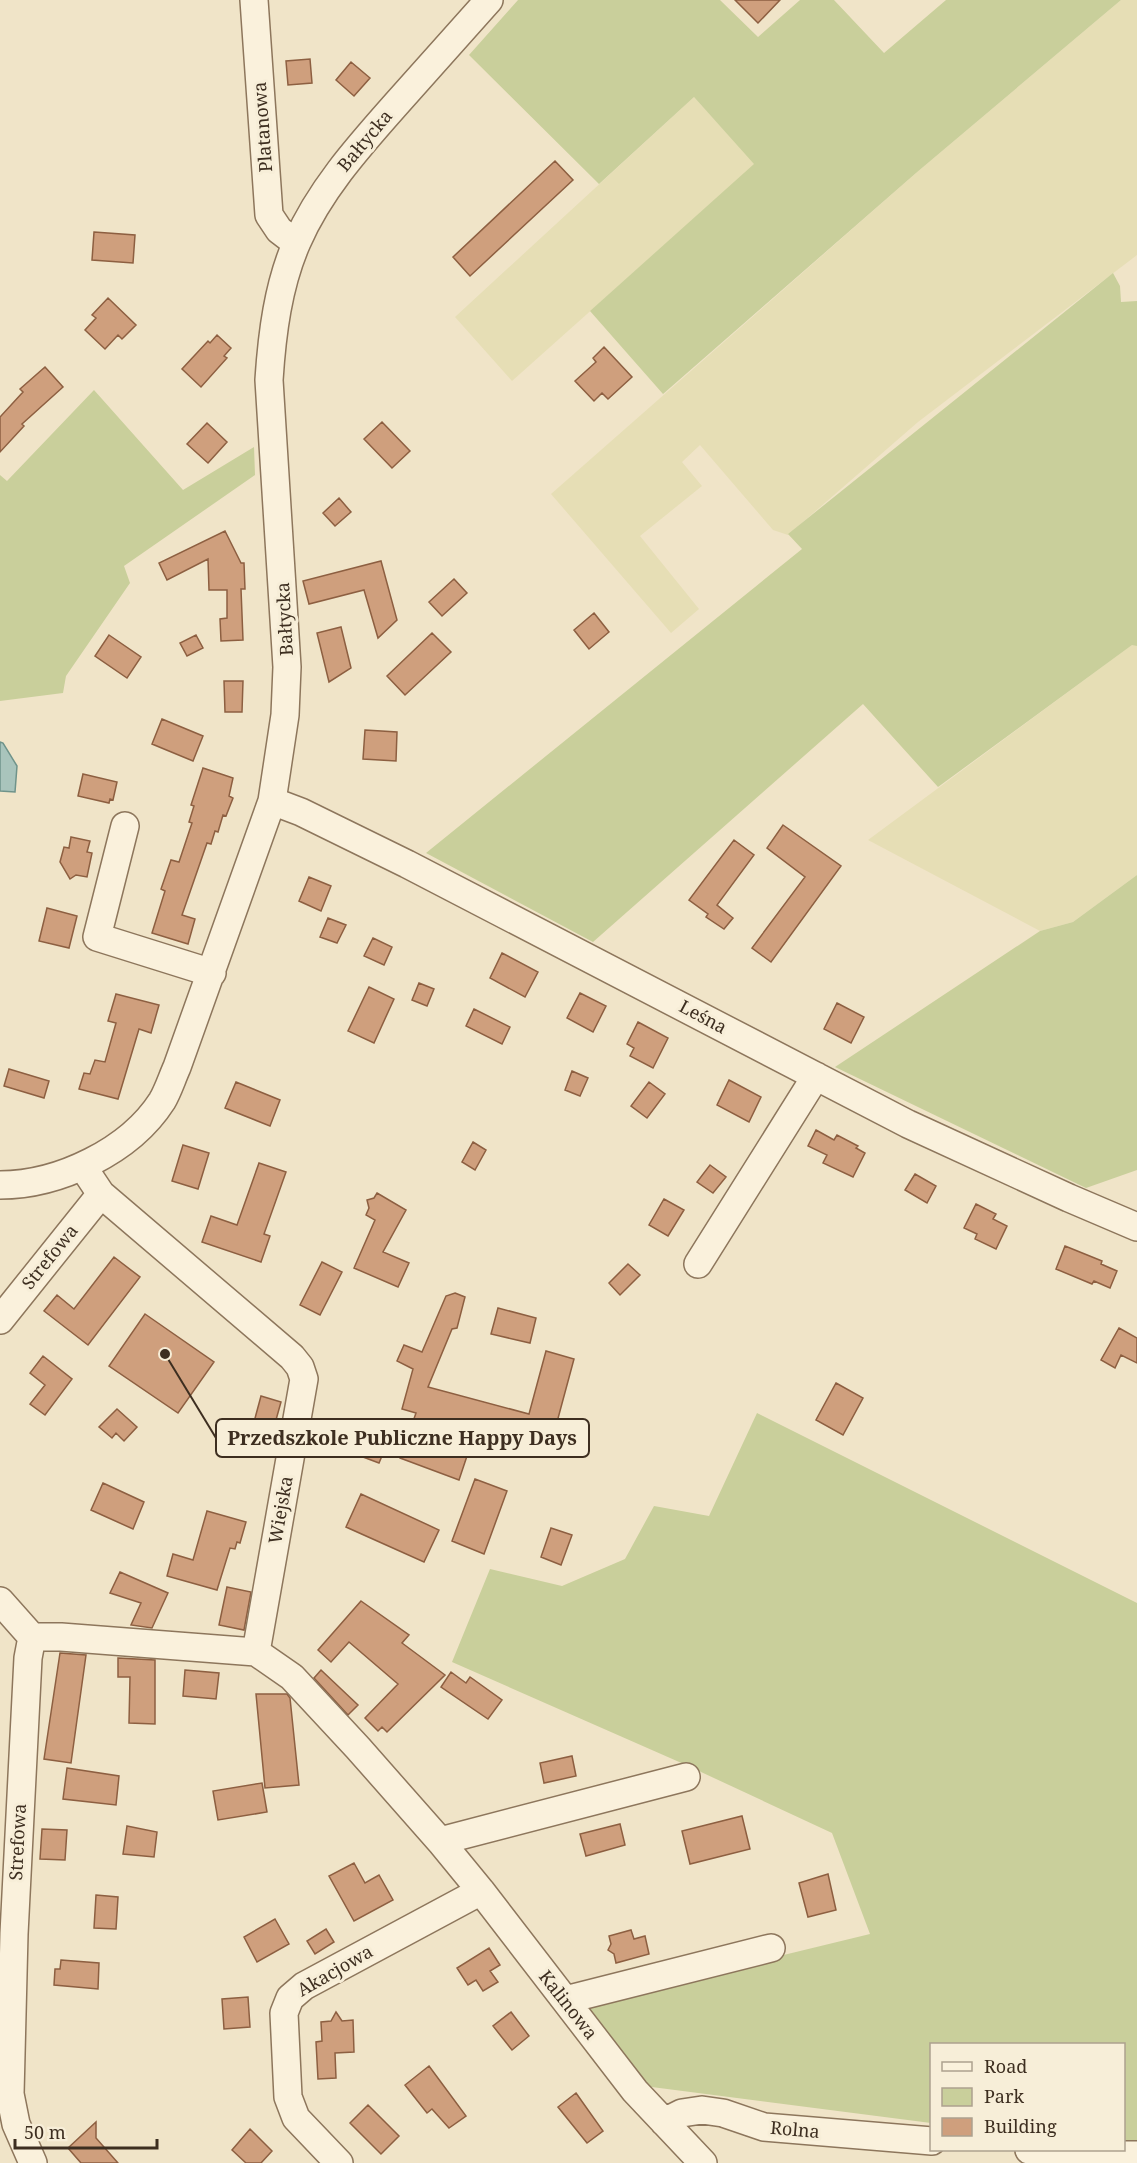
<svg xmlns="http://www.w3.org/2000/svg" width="1137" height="2163" font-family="'Noto Serif',serif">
	<rect width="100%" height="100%" fill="#f0e4c8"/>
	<path fill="#e6deb5" d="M 1121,0 L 1137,0 L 1137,255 L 918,422 L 788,535 L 773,530 L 700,445 L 682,462 L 702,486 L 640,536 L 699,609 L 671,633 L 551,494 L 916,173 Z
		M 694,97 L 755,164 L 512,381 L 455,317 Z
		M 1133,644 L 1137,646 L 1137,875 L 1073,922 L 1040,931 L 868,840 Z"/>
	<path fill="#c9cf9b" d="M 518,0 L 720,0 L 758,37 L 800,0 L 834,0 L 884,53 L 946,0 L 1121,0 L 916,173 L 663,394 L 590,311 L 754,164 L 694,97 L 599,184 L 469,55 Z
		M 1113,273 L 1120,286 L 1121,302 L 1137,301 L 1137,646 L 1132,645 L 938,787 L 863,704 L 593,942 L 426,853 L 802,549 L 788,534 Z
		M 94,390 L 183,490 L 254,447 L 255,475 L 124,566 L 130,583 L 66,676 L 63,693 L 0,701 L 0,475 L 7,481 Z
		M 1137,875 L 1137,1170 L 1086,1188 L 835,1067 L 1040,931 L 1073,922 Z
		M 757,1413 L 1137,1603 L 1137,2144 L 1124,2145 L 1124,2044 L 932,2044 L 931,2123 L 644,2086 L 583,2004 L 870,1934 L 832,1833 L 686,1765 L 452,1662 L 490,1569 L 562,1586 L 625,1559 L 654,1506 L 709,1516 Z"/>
	<path fill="#a9c4bc" stroke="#6f938a" stroke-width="1.5" d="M 0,742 L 3,743 L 17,766 L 15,792 L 0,791 Z"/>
	<path fill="#cf9f7d" stroke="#8d5f41" stroke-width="1.5" d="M 735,0 L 780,0 L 758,23 Z
		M 310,59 L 312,83 L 288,85 L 286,61 Z
		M 351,62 L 370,78 L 354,96 L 336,80 Z
		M 555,161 L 573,180 L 470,276 L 453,257 Z
		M 94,232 L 135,235 L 133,263 L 92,260 Z
		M 108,298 L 136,325 L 122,339 L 118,335 L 105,349 L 85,330 L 96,318 L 92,315 Z
		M 217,335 L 231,348 L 224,356 L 227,358 L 201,387 L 182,369 L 208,341 L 210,343 Z
		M 604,347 L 632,377 L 608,399 L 602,393 L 594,401 L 575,381 L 596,362 L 593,358 Z
		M 45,367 L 63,387 L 22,424 L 24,426 L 0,452 L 0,417 L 23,392 L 20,389 Z
		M 382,422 L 410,451 L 392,468 L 364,439 Z
		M 207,423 L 227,442 L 208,463 L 187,444 Z
		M 339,498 L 351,512 L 335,526 L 323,513 Z
		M 225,531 L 241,563 L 244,563 L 245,589 L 241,589 L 243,640 L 221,641 L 220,619 L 227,618 L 227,590 L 209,590 L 208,559 L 167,580 L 159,563 Z
		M 381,561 L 397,620 L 378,638 L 364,590 L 309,604 L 303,581 Z
		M 454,579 L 467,593 L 442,616 L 429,602 Z
		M 594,613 L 609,632 L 589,649 L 574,630 Z
		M 341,627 L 351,668 L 329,682 L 317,633 Z
		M 432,633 L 451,652 L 405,695 L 387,676 Z
		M 109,635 L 141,657 L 127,678 L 95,656 Z
		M 196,635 L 203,648 L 187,656 L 180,643 Z
		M 224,681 L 243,681 L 242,712 L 225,712 Z
		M 162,719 L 203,736 L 193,761 L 152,744 Z
		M 365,730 L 397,732 L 396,761 L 363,759 Z
		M 203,768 L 233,778 L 229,796 L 233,798 L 226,816 L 223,815 L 218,832 L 215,831 L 211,844 L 207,843 L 182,915 L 195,919 L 188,944 L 152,933 L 165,891 L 161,889 L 171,860 L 179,862 L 192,823 L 189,822 L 194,806 L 191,805 Z
		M 83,774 L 117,782 L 113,800 L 110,799 L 109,803 L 78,796 Z
		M 783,825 L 841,866 L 771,962 L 752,948 L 805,877 L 767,848 Z
		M 71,837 L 90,841 L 87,852 L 92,853 L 87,877 L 76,875 L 70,879 L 60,862 L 64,847 L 69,848 Z
		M 734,840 L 754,855 L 717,905 L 733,918 L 724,929 L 706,917 L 708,914 L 689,900 Z
		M 309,877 L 331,886 L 321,911 L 299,901 Z
		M 47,908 L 77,916 L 69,948 L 39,941 Z
		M 328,918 L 346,925 L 337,943 L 320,937 Z
		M 373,938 L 392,947 L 384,965 L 364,956 Z
		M 502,953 L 538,972 L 525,997 L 490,978 Z
		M 419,983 L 434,989 L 427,1006 L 412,1000 Z
		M 369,987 L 394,999 L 374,1043 L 348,1031 Z
		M 580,993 L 606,1006 L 593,1032 L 567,1018 Z
		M 116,994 L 159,1005 L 151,1033 L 139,1029 L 118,1099 L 79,1089 L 84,1073 L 90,1074 L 95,1060 L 105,1062 L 116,1023 L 108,1021 Z
		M 837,1003 L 864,1017 L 851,1043 L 824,1029 Z
		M 474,1009 L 510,1027 L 502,1044 L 466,1026 Z
		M 638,1022 L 668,1038 L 653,1068 L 630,1056 L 634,1048 L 627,1044 Z
		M 9,1069 L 49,1081 L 44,1098 L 4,1086 Z
		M 572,1071 L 588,1078 L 580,1096 L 565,1090 Z
		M 729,1080 L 761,1097 L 749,1122 L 717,1105 Z
		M 236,1082 L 280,1100 L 270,1126 L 225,1108 Z
		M 649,1082 L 665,1094 L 647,1118 L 631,1106 Z
		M 816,1130 L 834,1140 L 837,1135 L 858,1146 L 856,1148 L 865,1153 L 853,1177 L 823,1163 L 827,1155 L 808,1146 Z
		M 473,1142 L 486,1150 L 475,1170 L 462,1162 Z
		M 183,1145 L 209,1153 L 198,1189 L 172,1181 Z
		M 259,1163 L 286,1172 L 264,1234 L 270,1236 L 261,1262 L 202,1242 L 211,1216 L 237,1225 Z
		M 710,1165 L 726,1177 L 713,1193 L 697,1182 Z
		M 915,1174 L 936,1186 L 927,1203 L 905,1190 Z
		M 377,1193 L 406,1210 L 383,1252 L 409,1263 L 398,1287 L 354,1268 L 375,1220 L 366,1215 L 369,1208 L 367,1200 L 374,1198 Z
		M 664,1199 L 684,1210 L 668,1236 L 649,1225 Z
		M 976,1204 L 996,1214 L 993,1219 L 1007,1226 L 996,1249 L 975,1239 L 977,1234 L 964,1228 Z
		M 1065,1246 L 1102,1261 L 1101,1264 L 1117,1271 L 1110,1288 L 1094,1281 L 1092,1284 L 1056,1269 Z
		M 114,1257 L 140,1277 L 88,1345 L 44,1311 L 57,1295 L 74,1309 Z
		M 322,1262 L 342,1272 L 320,1315 L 300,1305 Z
		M 628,1264 L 640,1275 L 620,1295 L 609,1283 Z
		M 455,1293 L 465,1297 L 457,1328 L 452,1329 L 428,1387 L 529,1414 L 546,1351 L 574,1359 L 550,1448 L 476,1429 L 459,1480 L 400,1458 L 416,1413 L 402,1409 L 413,1369 L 397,1361 L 404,1345 L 422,1352 L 446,1296 Z
		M 498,1308 L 536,1318 L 530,1343 L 491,1334 Z
		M 145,1314 L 214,1362 L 178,1413 L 109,1366 Z
		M 1119,1328 L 1137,1338 L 1137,1363 L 1121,1355 L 1115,1368 L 1101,1360 Z
		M 43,1356 L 72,1379 L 45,1415 L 30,1404 L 45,1385 L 30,1373 Z
		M 836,1383 L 863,1398 L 843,1435 L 816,1420 Z
		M 261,1396 L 281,1402 L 274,1427 L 254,1422 Z
		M 117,1409 L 137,1427 L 124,1441 L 116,1433 L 112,1438 L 99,1427 Z
		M 363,1435 L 387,1444 L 379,1463 L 355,1454 Z
		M 475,1479 L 507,1491 L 484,1554 L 452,1541 Z
		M 103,1483 L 144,1502 L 133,1529 L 91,1510 Z
		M 361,1494 L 439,1530 L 424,1562 L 346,1527 Z
		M 207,1511 L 246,1522 L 240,1543 L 237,1542 L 235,1549 L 230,1548 L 217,1590 L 167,1576 L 173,1554 L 193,1560 Z
		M 551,1528 L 572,1535 L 561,1565 L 541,1557 Z
		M 120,1572 L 168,1593 L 152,1628 L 131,1625 L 141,1603 L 110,1593 Z
		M 227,1587 L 251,1592 L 244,1630 L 219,1625 Z
		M 361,1601 L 409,1635 L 402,1643 L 445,1675 L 387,1732 L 382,1727 L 378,1731 L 365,1718 L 398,1684 L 349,1642 L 331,1662 L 318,1650 Z
		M 60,1653 L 86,1655 L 71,1763 L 44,1759 Z
		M 118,1658 L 155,1660 L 155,1724 L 129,1723 L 130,1677 L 118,1677 Z
		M 185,1670 L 219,1673 L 216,1699 L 183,1696 Z
		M 321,1670 L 358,1705 L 348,1715 L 314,1678 Z
		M 451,1672 L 466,1683 L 470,1677 L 502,1700 L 488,1719 L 441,1687 Z
		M 256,1694 L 287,1694 L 290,1698 L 299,1785 L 265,1788 Z
		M 572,1756 L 576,1776 L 544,1783 L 540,1763 Z
		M 67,1768 L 119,1776 L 116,1805 L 63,1799 Z
		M 262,1783 L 267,1812 L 218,1820 L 213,1791 Z
		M 742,1816 L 750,1849 L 690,1864 L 682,1831 Z
		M 620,1824 L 625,1845 L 586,1856 L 580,1834 Z
		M 127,1826 L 157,1832 L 154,1857 L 123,1854 Z
		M 42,1829 L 67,1830 L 65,1860 L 40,1859 Z
		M 354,1863 L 365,1883 L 379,1875 L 393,1900 L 354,1921 L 329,1876 Z
		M 828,1874 L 836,1910 L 808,1917 L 799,1883 Z
		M 96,1895 L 118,1897 L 116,1929 L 94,1928 Z
		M 275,1919 L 289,1944 L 257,1962 L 244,1937 Z
		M 326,1929 L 334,1942 L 315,1954 L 307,1941 Z
		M 631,1930 L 634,1939 L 645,1936 L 649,1954 L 616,1963 L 614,1954 L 608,1950 L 611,1944 L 609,1936 Z
		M 489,1948 L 500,1965 L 490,1971 L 498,1982 L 483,1991 L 476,1980 L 468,1985 L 457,1968 Z
		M 61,1960 L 99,1963 L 98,1989 L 54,1985 L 55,1969 L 60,1969 Z
		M 248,1997 L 250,2027 L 224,2029 L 222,1999 Z
		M 336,2012 L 342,2021 L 353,2020 L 354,2052 L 335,2053 L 336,2078 L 318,2079 L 316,2042 L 322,2041 L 321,2022 L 331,2021 Z
		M 511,2012 L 529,2036 L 512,2050 L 493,2026 Z
		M 429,2066 L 466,2116 L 449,2128 L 432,2109 L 427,2113 L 405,2085 Z
		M 576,2093 L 603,2131 L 587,2143 L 558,2107 Z
		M 368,2105 L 399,2136 L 381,2154 L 350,2123 Z
		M 96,2122 L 96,2138 L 118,2163 L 81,2163 L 68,2148 Z
		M 250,2129 L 272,2151 L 261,2163 L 246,2163 L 232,2150 Z"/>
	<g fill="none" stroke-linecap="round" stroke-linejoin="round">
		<g stroke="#8d765c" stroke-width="30">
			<path id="minor" d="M 254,0 L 269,215 L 279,230 L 296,243
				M 272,801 L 301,812 L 407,864 L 908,1124 L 1069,1198 L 1137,1227
				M 125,826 L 97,937 L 212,973
				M 83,1167 L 101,1194 L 292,1357 L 300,1367 L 304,1379 L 256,1652
				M 0,1185 C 59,1185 130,1151 162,1101 C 168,1091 172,1078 177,1067 L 272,801 L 285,715 L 287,667 L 269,380 C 272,334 278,285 297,242 C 320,189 360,145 398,102 C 428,68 459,34 489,0
				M 698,1264 L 816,1076
				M 0,1320 L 101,1194
				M 0,1601 L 32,1637
				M 32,1637 L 61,1637 L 256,1652 L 292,1677 L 358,1748 L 440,1841 L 481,1891 L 635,2091 L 703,2163
				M 32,1637 L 28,1658 L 14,1934 L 10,2094 L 16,2124 L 33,2163
				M 440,1841 L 686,1777
				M 565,2000 L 771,1948
				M 664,2122 L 682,2113 L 702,2110 L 723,2113 L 764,2127 L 932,2141
				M 1029,2150 L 1114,2155 L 1137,2155
				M 339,2163 L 296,2118 L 288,2097 L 284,2013 L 290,1998 L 304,1986 L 481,1891"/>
		</g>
		<use href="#minor" stroke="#faf1dc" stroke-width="27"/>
	</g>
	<g text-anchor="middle" stroke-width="6" stroke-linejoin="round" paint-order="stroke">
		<g font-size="18" fill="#3d2e20" stroke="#f7eed8">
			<text transform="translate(263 127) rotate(-94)" y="6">Platanowa</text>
			<text transform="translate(365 141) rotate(-50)" y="6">Bałtycka</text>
			<text transform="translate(285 619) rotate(-93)" y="6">Bałtycka</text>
			<text transform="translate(703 1017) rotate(28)" y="6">Leśna</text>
			<text transform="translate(50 1257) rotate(-51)" y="6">Strefowa</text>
			<text transform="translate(281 1510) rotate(-80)" y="6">Wiejska</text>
			<text transform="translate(18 1842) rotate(-87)" y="6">Strefowa</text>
			<text transform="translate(335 1971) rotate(-30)" y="6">Akacjowa</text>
			<text transform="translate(568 2005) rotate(52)" y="6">Kalinowa</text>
			<text transform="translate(795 2130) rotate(5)" y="6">Rolna</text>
		</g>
	</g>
	<path fill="none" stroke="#3d2e20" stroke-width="2" d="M165 1354L216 1438"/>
	<circle fill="#3d2e20" stroke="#f7eed8" stroke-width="2" cx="165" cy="1354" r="6"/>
	<rect fill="#f7eed8" stroke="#3d2e20" stroke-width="2" x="216" y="1419" width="373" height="38" rx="6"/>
	<g font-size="20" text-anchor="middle" font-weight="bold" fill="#3d2e20">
		<text x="402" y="1445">Przedszkole Publiczne Happy Days</text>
	</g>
	<rect x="930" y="2043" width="195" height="108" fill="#f7eed8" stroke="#ada18e" stroke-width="1.5"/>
	<rect x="942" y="2062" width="30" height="9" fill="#faf1dc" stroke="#ada18e" stroke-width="1.5"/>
	<text x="984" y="2073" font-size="18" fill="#3d2e20">Road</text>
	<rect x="942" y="2088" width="30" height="18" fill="#c9cf9b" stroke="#ada18e" stroke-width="1.5"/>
	<text x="984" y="2103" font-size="18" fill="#3d2e20">Park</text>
	<rect x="942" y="2118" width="30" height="18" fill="#cf9f7d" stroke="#ada18e" stroke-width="1.5"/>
	<text x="984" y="2133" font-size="18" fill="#3d2e20">Building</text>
	<path d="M15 2139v9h142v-9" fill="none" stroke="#3d2e20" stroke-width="3"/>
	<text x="24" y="2139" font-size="18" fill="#3d2e20" stroke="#f7eed8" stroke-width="4.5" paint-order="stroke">50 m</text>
</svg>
